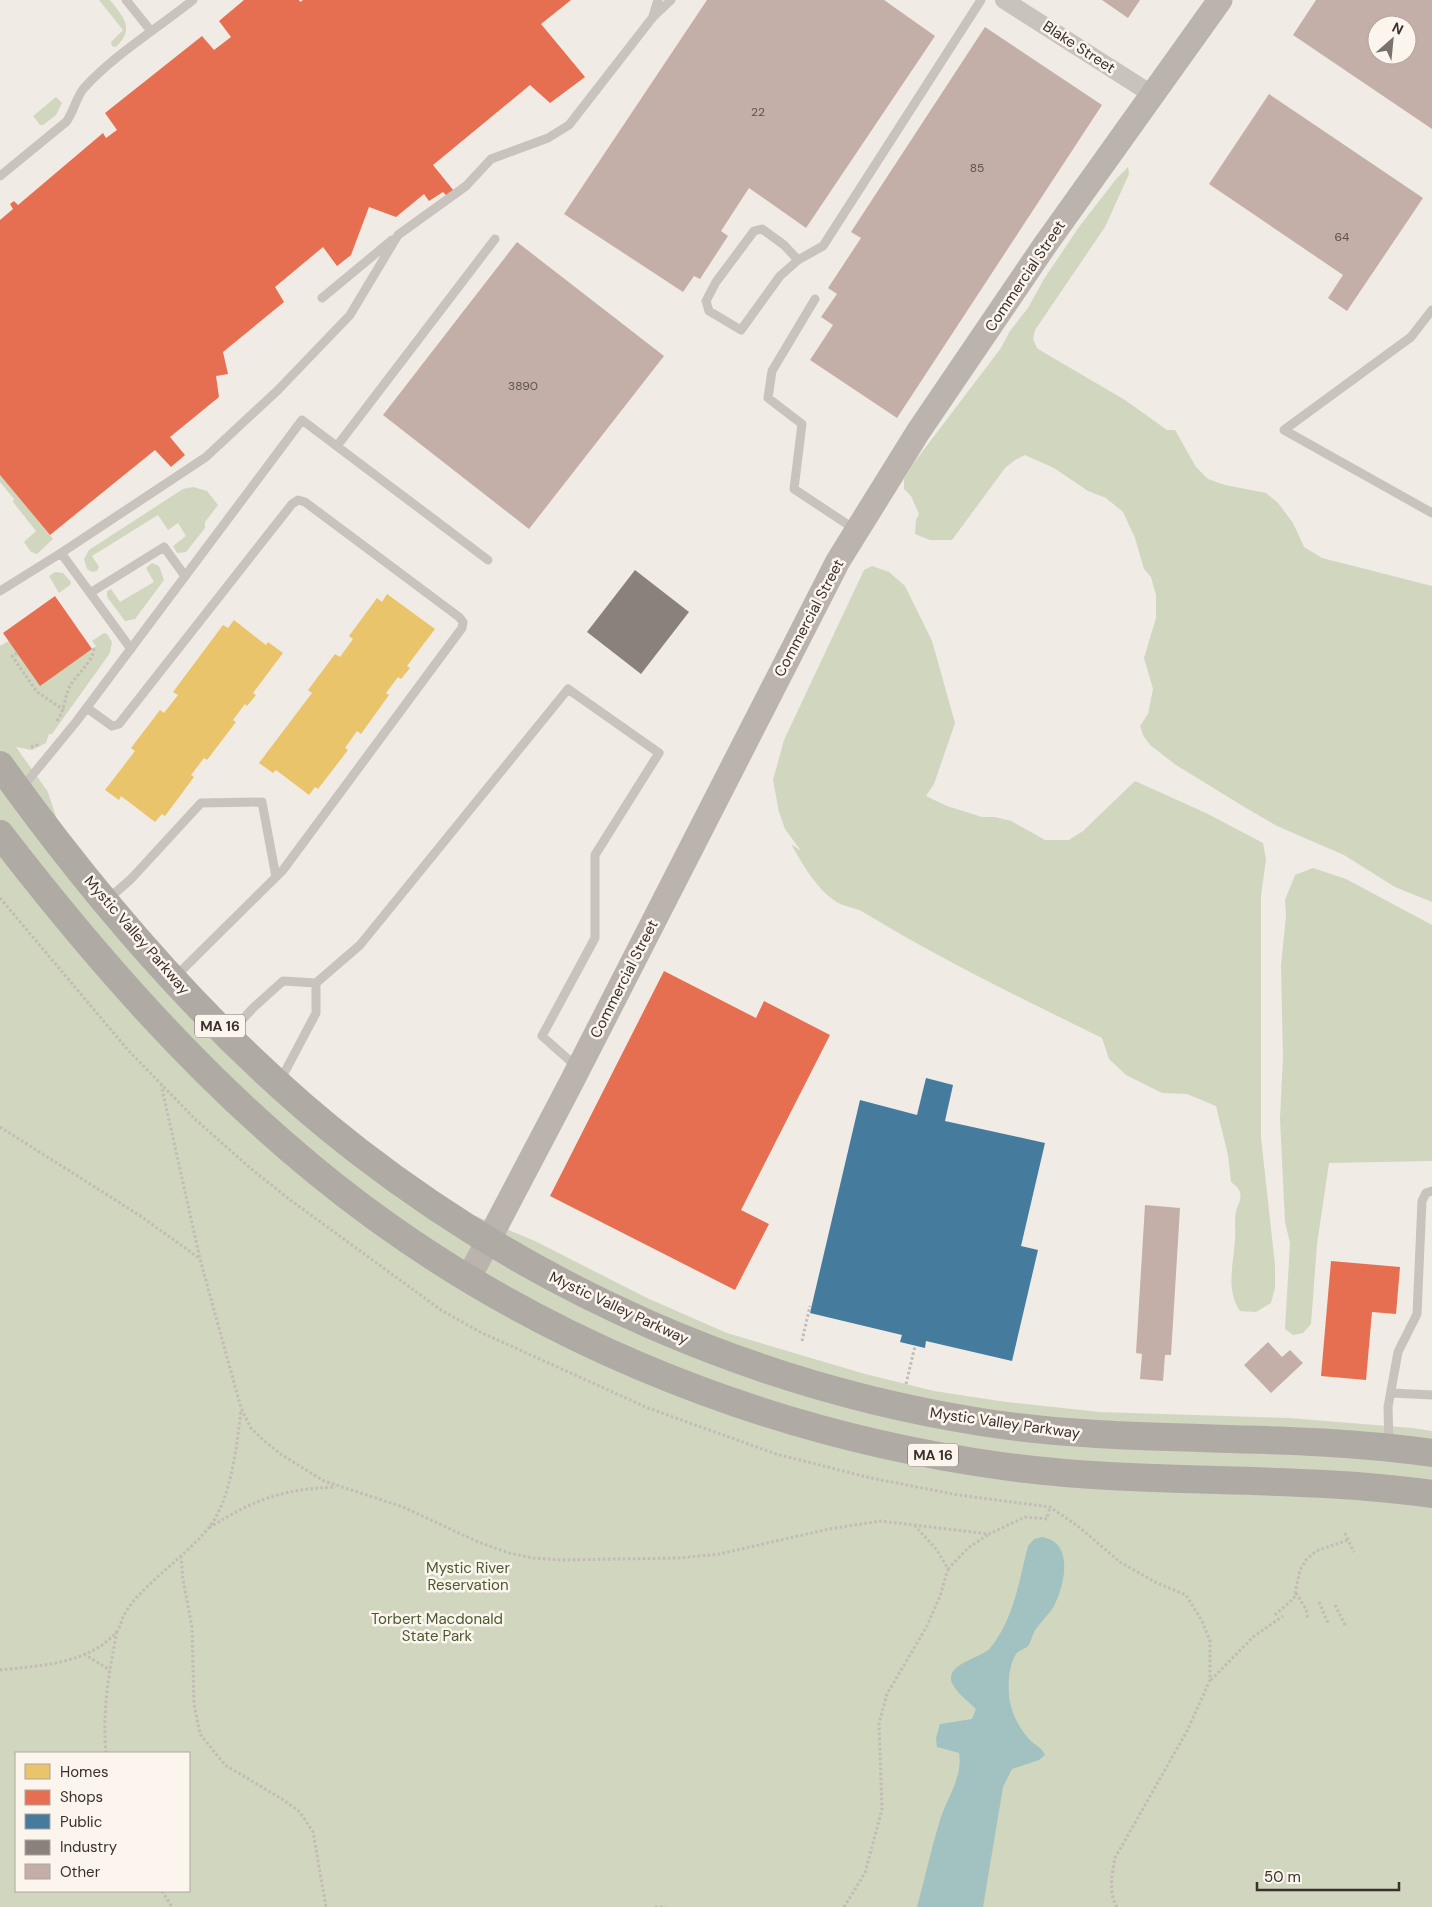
<svg xmlns="http://www.w3.org/2000/svg" width="1432" height="1907" font-family="'DM Sans',sans-serif">
	<rect width="100%" height="100%" fill="#f0ebe5"/>
	<path fill="#d1d6bf" fill-rule="evenodd" d="M 99,0 L 110,0 C 124,18 135,28 116,47 L 112,46 L 111,42 L 123,30 Z
		M 56,97 L 62,103 L 56,115 L 43,125 L 40,125 L 33,116 Z
		M 1128,167 L 1129,174 L 1105,227 L 1035,330 L 1033,339 L 1037,348 L 1043,352 L 1125,400 L 1167,430 L 1175,430 L 1196,467 L 1208,479 L 1225,485 L 1266,493 L 1278,503 L 1293,523 L 1304,547 L 1322,558 L 1432,586 L 1432,902 L 1395,887 L 1344,855 L 1277,826 L 1246,808 L 1176,765 L 1150,745 L 1143,735 L 1140,726 L 1148,714 L 1153,689 L 1144,658 L 1156,618 L 1156,595 L 1151,577 L 1144,569 L 1135,538 L 1123,512 L 1106,498 L 1088,491 L 1054,468 L 1025,455 L 1015,460 L 1005,468 L 952,540 L 930,540 L 915,534 L 916,520 L 919,514 L 911,496 L 904,489 L 904,479 L 913,464 L 1001,348 L 1010,331 L 1028,308 L 1044,279 L 1079,227 L 1117,178 Z
		M 0,475 L 53,539 L 37,554 L 31,552 L 24,542 L 36,531 L 13,502 L 14,499 L 0,482 Z
		M 193,487 L 207,491 L 218,505 L 205,522 L 205,528 L 186,552 L 177,553 L 173,546 L 186,536 L 178,523 L 168,530 L 158,515 L 92,556 L 99,567 L 97,571 L 92,572 L 87,569 L 84,559 L 89,550 L 183,489 Z
		M 152,563 L 159,566 L 164,580 L 135,619 L 125,621 L 107,597 L 107,591 L 111,589 L 120,602 L 154,582 L 146,568 Z
		M 872,566 L 889,572 L 905,586 L 932,641 L 955,723 L 934,784 L 926,796 L 947,806 L 982,817 L 995,817 L 1011,821 L 1045,840 L 1069,840 L 1083,831 L 1135,781 L 1208,814 L 1263,843 L 1266,859 L 1261,896 L 1261,1138 L 1275,1265 L 1275,1288 L 1271,1303 L 1256,1312 L 1240,1311 C 1225,1289 1234,1263 1235,1239 C 1236,1230 1234,1220 1236,1212 C 1237,1205 1242,1201 1240,1193 C 1239,1188 1235,1185 1231,1182 L 1228,1155 L 1216,1106 L 1187,1094 L 1162,1093 L 1126,1075 L 1109,1059 L 1102,1038 C 1021,998 940,959 863,912 C 855,907 843,907 835,901 C 815,887 803,865 791,844 L 801,851 L 785,829 L 779,812 L 773,780 L 784,740 L 864,570 Z
		M 55,572 L 63,573 L 71,582 L 70,585 L 59,593 L 49,576 Z
		M 104,633 L 107,634 L 112,642 L 110,653 L 52,734 L 49,734 L 46,743 L 32,750 L 16,747 L 48,792 L 59,826 L 123,904 L 206,997 L 327,1111 L 399,1166 L 466,1212 L 535,1241 L 647,1298 L 727,1333 L 865,1374 L 934,1391 L 1006,1402 L 1100,1412 L 1289,1418 L 1412,1428 L 1432,1431 L 1432,1907 L 0,1907 L 0,646 L 9,641 L 40,685 L 96,646 L 92,641 ZM 16,1753 L 189,1753 L 189,1891 L 16,1891 Z
		M 1313,868 L 1346,879 L 1432,925 L 1432,1161 L 1329,1163 L 1317,1244 L 1311,1324 L 1303,1333 L 1293,1335 L 1285,1329 L 1290,1243 L 1285,1222 L 1280,1119 L 1283,1057 L 1281,965 L 1286,916 L 1285,900 L 1295,875 Z"/>
	<path fill="#a1c2c1" d="M 1042,1537 C 1074,1542 1065,1583 1055,1604 C 1050,1614 1040,1622 1034,1632 C 1032,1636 1031,1642 1028,1646 C 1025,1649 1019,1650 1016,1654 C 1009,1665 1008,1682 1009,1695 C 1010,1711 1020,1731 1032,1742 C 1038,1747 1041,1747 1045,1755 L 1039,1760 L 1012,1769 L 1003,1787 L 983,1907 L 917,1907 C 925,1878 931,1849 940,1820 C 947,1798 963,1777 959,1753 L 937,1747 L 936,1738 L 940,1724 L 972,1719 L 976,1709 C 969,1702 953,1690 951,1680 C 949,1662 983,1658 991,1647 C 1014,1618 1019,1581 1028,1546 L 1034,1539 Z"/>
	<path fill="#e9c46a" d="M 387,594 L 435,629 L 407,666 L 410,668 L 401,679 L 398,677 L 386,693 L 389,695 L 361,734 L 357,731 L 345,748 L 348,750 L 318,789 L 315,787 L 309,795 L 276,770 L 273,773 L 259,763 L 312,693 L 308,690 L 335,654 L 340,657 L 353,639 L 349,636 L 377,598 L 382,602 Z
		M 234,620 L 266,645 L 268,642 L 283,653 L 253,693 L 256,695 L 247,706 L 245,704 L 233,720 L 236,722 L 207,760 L 204,758 L 191,775 L 194,777 L 165,816 L 162,814 L 155,822 L 121,796 L 119,800 L 105,790 L 135,751 L 131,748 L 160,710 L 164,713 L 178,695 L 173,692 L 223,625 L 228,628 Z"/>
	<path fill="#e76f51" d="M 244,0 L 299,0 L 300,2 L 303,0 L 571,0 L 541,24 L 585,77 L 550,103 L 530,85 L 433,165 L 454,191 L 448,197 L 443,192 L 429,201 L 424,194 L 396,217 L 369,207 L 351,255 L 337,266 L 323,247 L 275,287 L 284,302 L 223,352 L 228,374 L 216,376 L 219,397 L 170,437 L 185,455 L 171,467 L 155,450 L 50,535 L 0,475 L 0,220 L 13,209 L 10,204 L 14,201 L 18,205 L 103,133 L 106,138 L 117,130 L 105,113 L 202,36 L 214,50 L 231,37 L 219,21 Z
		M 55,596 L 92,649 L 40,686 L 3,633 Z
		M 664,971 L 756,1018 L 764,1001 L 830,1035 L 741,1210 L 769,1224 L 735,1290 L 550,1196 Z
		M 1331,1261 L 1400,1267 L 1396,1314 L 1372,1312 L 1366,1380 L 1321,1376 Z"/>
	<path fill="#457b9d" d="M 926,1078 L 953,1085 L 945,1121 L 1045,1143 L 1021,1246 L 1038,1250 L 1012,1361 L 926,1341 L 925,1348 L 900,1342 L 902,1335 L 810,1313 L 860,1100 L 917,1115 Z"/>
	<path fill="#8a817c" d="M 635,570 L 689,612 L 641,674 L 587,632 Z"/>
	<path fill="#c3afa7" fill-rule="evenodd" d="M 707,0 L 884,0 L 935,36 L 806,228 L 749,188 L 721,231 L 728,236 L 700,279 L 694,276 L 683,292 L 564,214 Z
		M 1102,0 L 1140,0 L 1128,18 Z
		M 1316,0 L 1432,0 L 1432,129 L 1293,35 ZM 1377,25 L 1407,25 L 1407,55 L 1377,55 Z
		M 985,27 L 1102,105 L 897,418 L 810,360 L 833,325 L 821,317 L 837,294 L 828,288 L 861,238 L 851,232 Z
		M 1269,94 L 1423,198 L 1347,311 L 1328,298 L 1343,275 L 1209,184 Z
		M 517,242 L 664,356 L 529,529 L 383,415 Z
		M 1145,1205 L 1180,1208 L 1171,1355 L 1165,1355 L 1163,1381 L 1140,1379 L 1142,1354 L 1136,1353 Z
		M 1268,1342 L 1282,1357 L 1290,1350 L 1303,1363 L 1271,1393 L 1244,1365 Z"/>
	<g fill="none" stroke-linecap="round" stroke-linejoin="round">
		<path stroke="#c2bbb6" stroke-width="3" stroke-dasharray="2.5 2.5" stroke-linecap="butt" d="M 17,653 L 12,656 L 37,692 L 64,710
			M 57,721 C 65,709 64,700 69,688 C 75,675 94,662 94,647
			M 31,747 L 40,744
			M 0,898 L 128,1050 L 196,1120 L 249,1167 L 289,1199 L 441,1310 L 480,1332 L 648,1408 L 776,1454 L 871,1478 L 958,1495 L 1050,1507 L 1079,1527 L 1120,1562 L 1155,1582 L 1186,1595 L 1202,1621 L 1210,1641 L 1210,1680 L 1187,1731 L 1115,1858 C 1112,1874 1108,1893 1117,1907
			M 161,1084 L 200,1259 L 241,1408 L 251,1428 L 263,1440 L 282,1455 L 324,1481 L 403,1507 L 478,1542 L 509,1553 L 533,1558 L 561,1560 L 679,1558 L 719,1554 L 829,1529 L 880,1521 L 989,1534 L 1025,1517 L 1047,1519 L 1050,1507
			M 0,1127 L 139,1215 L 199,1258
			M 802,1341 L 810,1306
			M 906,1384 L 915,1346
			M 209,1528 C 254,1499 283,1489 336,1487
			M 1345,1533 L 1354,1552
			M 181,1556 L 183,1580 L 192,1627 L 194,1704 L 200,1734 L 225,1765 L 282,1799 L 300,1812 L 313,1832 L 326,1907
			M 948,1569 L 968,1548 L 989,1534
			M 1296,1593 L 1306,1609 L 1308,1620
			M 1319,1602 L 1328,1623
			M 1335,1605 L 1346,1627
			M 1275,1615 L 1294,1598 L 1300,1570 L 1306,1560 L 1316,1551 L 1348,1540
			M 84,1654 L 110,1670
			M 0,1670 C 38,1666 91,1664 117,1631 C 120,1628 121,1622 123,1617 C 127,1609 134,1599 141,1593 C 162,1571 187,1553 207,1530 C 231,1502 237,1445 241,1410
			M 1211,1680 L 1253,1637 L 1283,1616
			M 106,1753 C 102,1711 109,1672 117,1631
			M 162,1891 L 172,1907
			M 655,1907 L 666,1907
			M 844,1907 L 865,1873 L 882,1809 L 879,1723 L 887,1694 L 927,1626 L 940,1596 L 948,1569 L 937,1550 L 915,1526"/>
		<path stroke="#c9c3be" stroke-width="9" d="M 126,0 L 151,31
			M 653,16 L 658,0
			M 0,176 L 66,122 C 74,112 75,99 84,88 C 114,55 158,28 193,0
			M 798,260 L 784,245 L 762,229 L 754,231 L 716,282 L 706,301 L 709,311 L 741,330 L 780,276 L 798,260 L 823,246 L 981,0
			M 322,298 L 392,240
			M 815,299 L 772,371 L 768,398 L 802,424 L 794,489 L 856,530
			M 1432,310 L 1411,337 L 1284,430 L 1432,513
			M 337,446 L 495,239
			M 61,553 L 131,649
			M 0,591 L 61,553 L 206,457 L 278,390 L 350,315 L 398,235 L 466,186 L 491,159 L 548,138 L 569,125 L 653,17 L 671,0
			M 90,593 L 164,547 L 185,576
			M 87,708 L 112,726 L 119,724 L 292,504 L 298,500 L 305,502 L 459,617 L 463,622 L 462,628 L 283,870 L 174,978
			M 21,789 L 76,722 L 302,420 L 488,560
			M 107,900 L 131,879 L 201,803 L 262,802 L 276,877
			M 316,983 L 360,945 L 568,689 L 659,753 L 595,855 L 595,938 L 542,1036 L 578,1068
			M 230,1033 L 253,1008 L 283,981 L 316,983 L 316,1013 L 280,1081
			M 1392,1393 L 1432,1395
			M 1389,1445 L 1388,1407 L 1398,1352 L 1417,1314 L 1422,1201 L 1426,1193 L 1432,1191"/>
		<path stroke="#c9c3be" stroke-width="18" d="M 1004,0 L 1153,95"/>
		<path stroke="#bab3ae" stroke-width="25" d="M 468,1279 L 571,1083 L 838,561 L 918,432 L 1045,245 L 1220,0"/>
		<path stroke="#afaaa4" stroke-width="28" d="M 0,765 C 101,906 220,1044 358,1151 C 539,1291 754,1386 981,1422 C 1131,1446 1282,1431 1432,1453
			M 0,834 C 94,956 197,1074 317,1172 C 511,1331 754,1432 1002,1466 C 1145,1486 1289,1474 1432,1494"/>
	</g>
	<g text-anchor="middle" stroke-width="5" stroke-linejoin="round" paint-order="stroke">
		<g font-size="12" fill="#5d504a">
			<text x="758" y="116">22</text>
			<text x="977" y="172">85</text>
			<text x="1342" y="241">64</text>
			<text x="523" y="390">3890</text>
		</g>
		<g fill="#fbf5ee" stroke="#756b66" stroke-width="1">
			<rect x="195" y="1014.5" width="50" height="23" rx="4"/>
			<rect x="908" y="1443.5" width="50" height="23" rx="4"/>
		</g>
		<g font-size="14" font-weight="bold" fill="#3b302b">
			<text x="220" y="1031">MA 16</text>
			<text x="933" y="1460">MA 16</text>
		</g>
		<g font-size="15" fill="#3b302b" stroke="#fbf5ee">
			<text transform="translate(1079 47) rotate(33)" y="5">Blake Street</text>
			<text transform="translate(1025 276) rotate(-56)" y="5">Commercial Street</text>
			<text transform="translate(809 618) rotate(-62)" y="5">Commercial Street</text>
			<text transform="translate(137 935) rotate(49)" y="5">Mystic Valley Parkway</text>
			<text transform="translate(624 979) rotate(-63)" y="5">Commercial Street</text>
			<text transform="translate(619 1308) rotate(25)" y="5">Mystic Valley Parkway</text>
			<text transform="translate(1005 1423) rotate(8)" y="5">Mystic Valley Parkway</text>
		</g>
		<g font-size="15" fill="#4a5a2e" stroke="#fbf5ee">
			<text x="468" y="1573">Mystic River<tspan x="468" dy="17">Reservation</tspan></text>
			<text x="437" y="1624">Torbert Macdonald<tspan x="437" dy="17">State Park</tspan></text>
		</g>
	</g>
	<rect x="15" y="1752" width="175" height="140" fill="#fbf5ee" stroke="#aea6a0"/>
	<rect x="25" y="1764" width="25" height="15" fill="#e9c46a" stroke="#aea6a0"/>
	<text x="60" y="1777" font-size="15" fill="#3b302b">Homes</text>
	<rect x="25" y="1790" width="25" height="15" fill="#e76f51" stroke="#aea6a0"/>
	<text x="60" y="1802" font-size="15" fill="#3b302b">Shops</text>
	<rect x="25" y="1814" width="25" height="15" fill="#457b9d" stroke="#aea6a0"/>
	<text x="60" y="1827" font-size="15" fill="#3b302b">Public</text>
	<rect x="25" y="1840" width="25" height="15" fill="#8a817c" stroke="#aea6a0"/>
	<text x="60" y="1852" font-size="15" fill="#3b302b">Industry</text>
	<rect x="25" y="1864" width="25" height="15" fill="#c3afa7" stroke="#aea6a0"/>
	<text x="60" y="1877" font-size="15" fill="#3b302b">Other</text>
	<g transform="translate(1392 40) rotate(27)"><circle r="24" fill="#fbf5ee" stroke="#aea6a0"/>
	<path d="M0-4L9 19L0 12L-9 19Z" fill="#7a716c"/>
	<text y="-8" font-size="14" font-weight="bold" text-anchor="middle" fill="#3b302b">N</text>
	</g>
	<path d="M1257 1882v8h142v-8" fill="none" stroke="#3b302b" stroke-width="2.5"/>
	<text x="1264" y="1882" font-size="15" fill="#3b302b" stroke="#fbf5ee" stroke-width="4" paint-order="stroke">50 m</text>
</svg>
